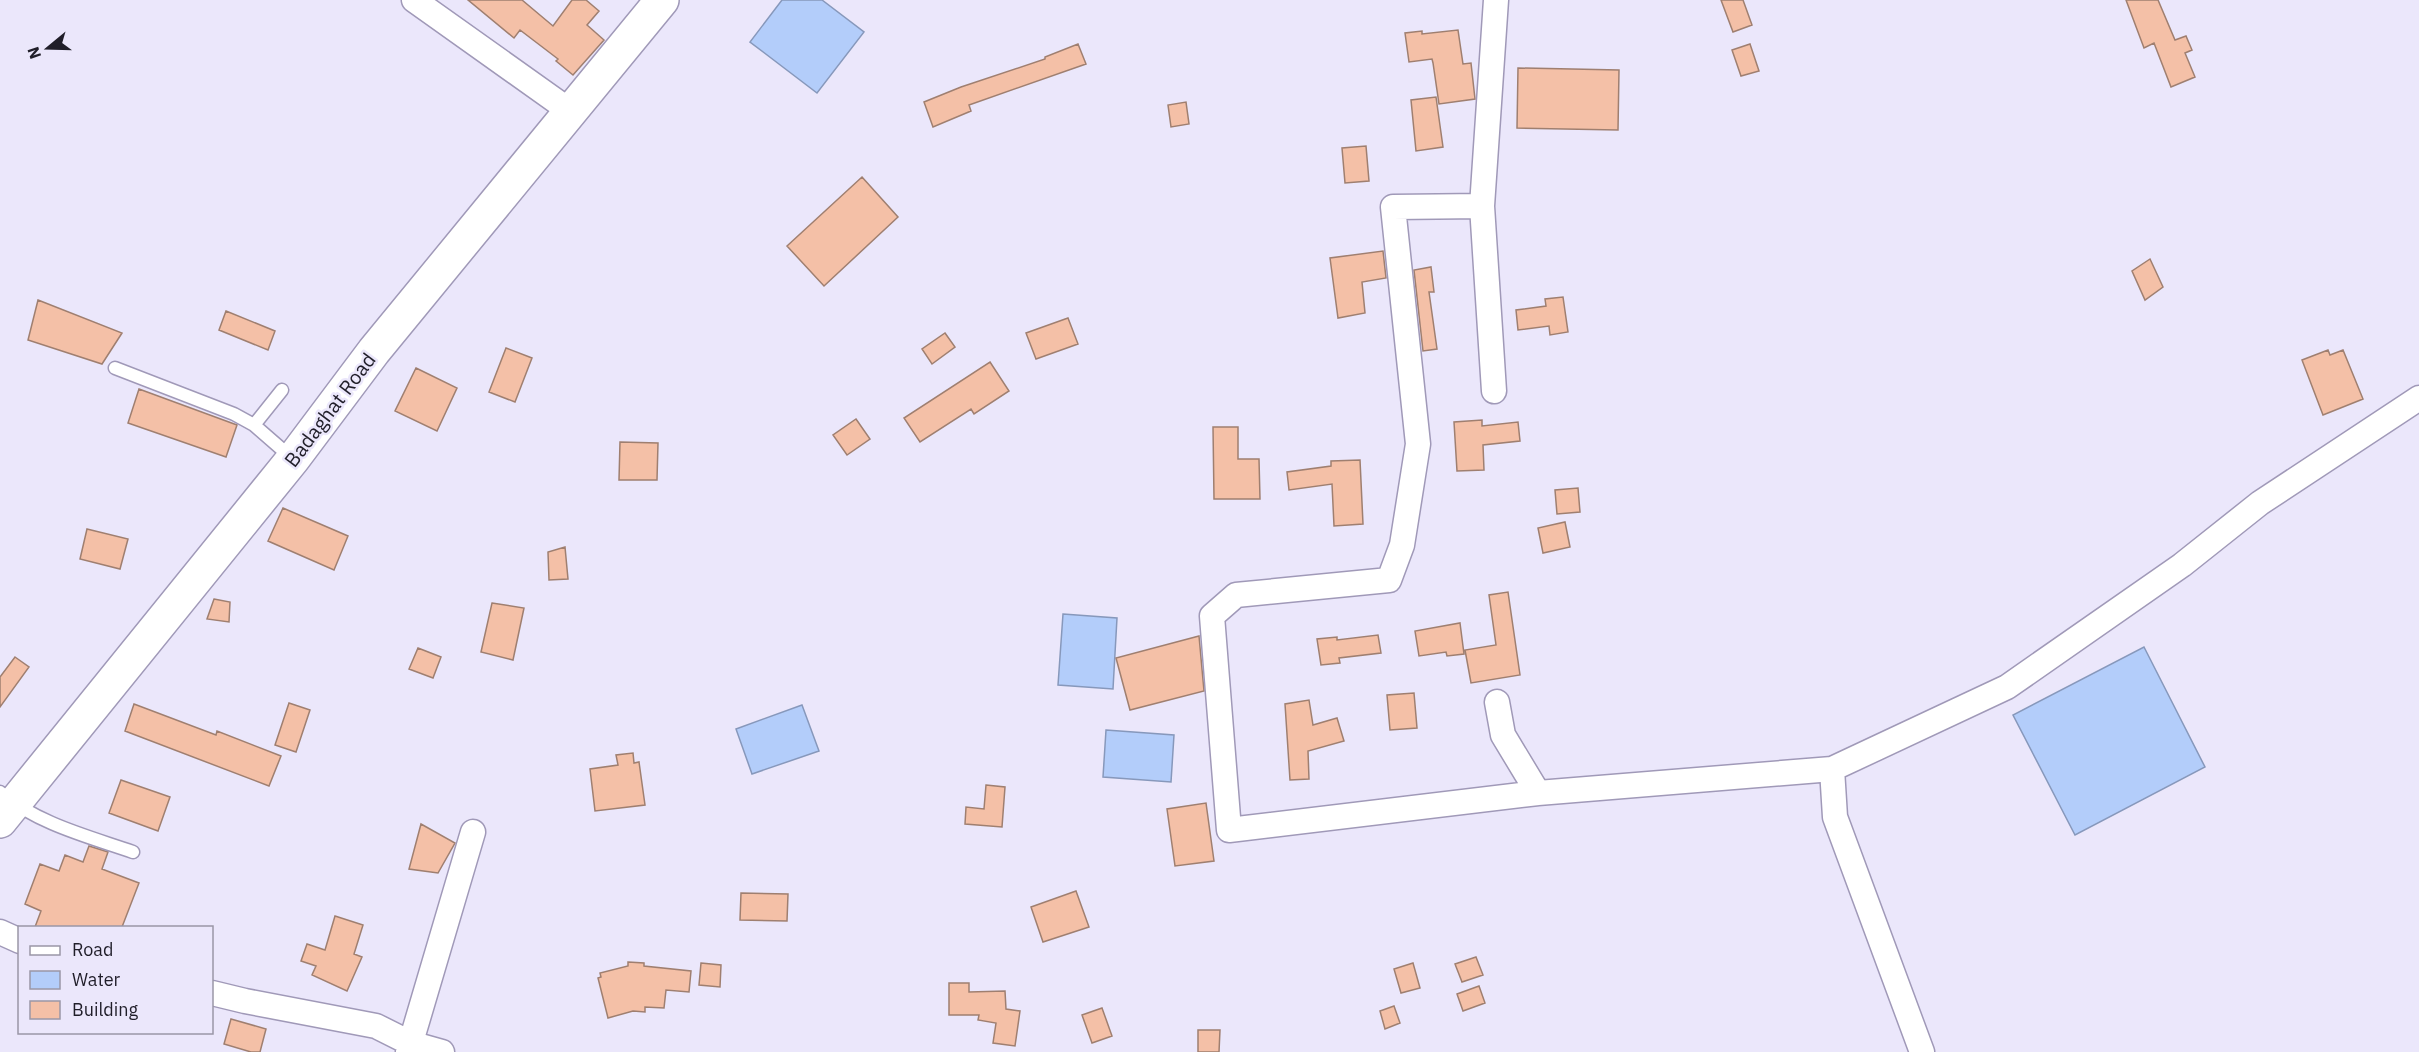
<svg xmlns="http://www.w3.org/2000/svg" width="2419" height="1052" font-family="'IBM Plex Sans',sans-serif">
	<rect width="100%" height="100%" fill="#ebe7fb"/>
	<path fill="#b3cdfa" stroke="#8798bb" stroke-width="1.5" d="M 782,0 L 822,0 L 864,32 L 817,93 L 750,42 Z
		M 1063,614 L 1117,618 L 1113,689 L 1058,685 Z
		M 2144,647 L 2205,767 L 2075,835 L 2013,715 Z
		M 802,705 L 819,751 L 752,774 L 736,729 Z
		M 1106,730 L 1174,735 L 1171,782 L 1103,777 Z"/>
	<path fill="#f4c0a7" stroke="#9f7f70" stroke-width="1.5" d="M 468,0 L 522,0 L 553,26 L 572,0 L 586,0 L 599,11 L 587,25 L 604,40 L 573,75 L 556,61 L 558,59 L 520,30 L 514,38 Z
		M 1721,0 L 1743,0 L 1752,25 L 1733,32 Z
		M 2126,0 L 2158,0 L 2175,40 L 2186,36 L 2192,50 L 2185,53 L 2195,77 L 2171,87 L 2154,43 L 2144,48 Z
		M 1458,30 L 1463,64 L 1471,63 L 1475,99 L 1439,104 L 1433,63 L 1432,59 L 1409,62 L 1405,33 L 1422,31 L 1422,34 Z
		M 1078,44 L 1086,64 L 969,105 L 971,111 L 933,127 L 924,102 L 961,87 L 1045,59 L 1045,57 Z
		M 1750,44 L 1759,71 L 1741,76 L 1732,50 Z
		M 1518,68 L 1619,70 L 1618,130 L 1517,128 Z
		M 1436,97 L 1443,147 L 1416,151 L 1411,100 Z
		M 1186,102 L 1189,124 L 1171,127 L 1168,105 Z
		M 1366,146 L 1369,181 L 1345,183 L 1342,148 Z
		M 862,177 L 898,217 L 824,286 L 787,246 Z
		M 1383,251 L 1386,278 L 1362,282 L 1365,313 L 1338,318 L 1330,258 Z
		M 2150,259 L 2163,287 L 2145,300 L 2132,271 Z
		M 1431,267 L 1434,292 L 1429,292 L 1437,349 L 1423,351 L 1414,270 Z
		M 1563,297 L 1568,332 L 1550,335 L 1549,326 L 1518,330 L 1516,310 L 1546,306 L 1545,299 Z
		M 38,300 L 122,333 L 102,364 L 28,340 Z
		M 226,311 L 275,331 L 268,350 L 219,330 Z
		M 1068,318 L 1078,344 L 1036,359 L 1026,333 Z
		M 945,333 L 955,347 L 932,364 L 922,349 Z
		M 506,348 L 532,358 L 515,402 L 489,392 Z
		M 2328,350 L 2330,355 L 2343,350 L 2363,399 L 2323,415 L 2302,360 Z
		M 990,362 L 1009,391 L 974,414 L 971,409 L 920,442 L 904,418 Z
		M 416,368 L 457,388 L 437,431 L 395,411 Z
		M 139,389 L 237,425 L 226,457 L 128,423 Z
		M 856,419 L 870,439 L 847,455 L 833,435 Z
		M 1482,420 L 1482,426 L 1518,422 L 1520,441 L 1483,445 L 1484,470 L 1457,471 L 1454,422 Z
		M 1213,427 L 1238,427 L 1238,459 L 1259,459 L 1260,499 L 1214,499 Z
		M 620,442 L 658,443 L 657,480 L 619,480 Z
		M 1360,460 L 1363,524 L 1334,526 L 1332,484 L 1289,490 L 1287,472 L 1331,466 L 1331,461 Z
		M 1578,488 L 1580,512 L 1557,514 L 1555,490 Z
		M 283,508 L 348,536 L 334,570 L 268,541 Z
		M 1565,522 L 1570,547 L 1543,553 L 1538,528 Z
		M 87,529 L 128,539 L 120,569 L 80,559 Z
		M 565,547 L 568,579 L 549,580 L 548,552 Z
		M 1508,592 L 1520,675 L 1471,683 L 1465,650 L 1496,645 L 1489,595 Z
		M 214,599 L 230,602 L 229,622 L 207,619 Z
		M 492,603 L 524,608 L 513,660 L 481,652 Z
		M 1460,623 L 1464,654 L 1447,656 L 1446,652 L 1419,656 L 1415,631 Z
		M 1378,635 L 1381,653 L 1339,658 L 1340,663 L 1321,665 L 1317,639 L 1337,637 L 1337,640 Z
		M 1199,636 L 1204,691 L 1130,710 L 1116,658 Z
		M 418,648 L 441,657 L 433,678 L 409,669 Z
		M 15,657 L 29,667 L 0,707 L 0,677 Z
		M 1414,693 L 1417,728 L 1390,730 L 1387,695 Z
		M 1309,700 L 1313,725 L 1337,718 L 1344,741 L 1308,751 L 1309,779 L 1290,780 L 1285,704 Z
		M 289,703 L 310,710 L 296,752 L 275,745 Z
		M 134,704 L 216,735 L 217,731 L 281,756 L 269,786 L 125,731 Z
		M 633,753 L 634,763 L 639,762 L 645,805 L 595,811 L 590,769 L 618,765 L 616,755 Z
		M 121,780 L 170,797 L 158,831 L 109,813 Z
		M 986,785 L 1005,787 L 1002,827 L 965,824 L 966,807 L 984,809 Z
		M 1206,803 L 1214,861 L 1175,866 L 1167,809 Z
		M 421,824 L 455,843 L 438,873 L 409,869 Z
		M 89,846 L 108,852 L 102,869 L 139,883 L 122,927 L 35,927 L 41,911 L 25,904 L 40,864 L 59,871 L 65,855 L 83,862 Z
		M 1076,891 L 1089,927 L 1043,942 L 1031,907 Z
		M 741,893 L 788,894 L 787,921 L 740,920 Z
		M 335,916 L 363,925 L 354,954 L 362,957 L 347,991 L 312,975 L 316,966 L 301,961 L 307,944 L 325,950 Z
		M 1476,957 L 1483,975 L 1462,982 L 1455,964 Z
		M 628,962 L 644,963 L 644,966 L 691,971 L 689,992 L 666,990 L 664,1008 L 645,1007 L 645,1012 L 633,1011 L 608,1018 L 598,978 L 601,977 L 600,973 L 628,966 Z
		M 701,963 L 721,965 L 720,987 L 699,985 Z
		M 1413,963 L 1420,988 L 1401,993 L 1394,969 Z
		M 949,983 L 969,983 L 969,992 L 1005,991 L 1006,1009 L 1020,1011 L 1015,1046 L 993,1043 L 996,1023 L 978,1020 L 979,1015 L 949,1015 Z
		M 1479,986 L 1485,1003 L 1463,1011 L 1457,994 Z
		M 1394,1006 L 1400,1023 L 1385,1029 L 1380,1011 Z
		M 1102,1008 L 1112,1036 L 1092,1043 L 1082,1015 Z
		M 231,1019 L 266,1029 L 260,1052 L 251,1052 L 224,1044 Z
		M 1198,1030 L 1220,1030 L 1219,1052 L 1198,1052 Z"/>
	<g fill="none" stroke-linecap="round" stroke-linejoin="round">
		<g stroke="#a099b8" stroke-width="15">
			<path id="service" d="M 115,368 L 234,414 L 254,425 L 293,459
				M 254,425 L 282,390
				M 0,792 C 38,824 87,836 133,852"/>
		</g>
		<g stroke="#a099b8" stroke-width="27">
			<path id="minor" d="M 414,0 L 570,111
				M 1482,206 L 1393,207 L 1418,444 L 1402,545 L 1389,580 L 1236,595 L 1212,616 L 1229,830 L 1538,793
				M 1494,391 L 1482,206 L 1496,0
				M 1497,702 L 1503,735 L 1538,793 L 1832,769 L 1835,817 L 1922,1052
				M 1832,769 L 2007,687 L 2182,565 L 2260,503 L 2419,398
				M 0,932 L 20,941
				M 212,993 L 245,1001 L 376,1026 L 410,1043 L 442,1052
				M 408,1052 L 473,832"/>
		</g>
		<g stroke="#a099b8" stroke-width="36">
			<path id="secondary" d="M 0,821 L 293,459 L 374,351 L 662,0"/>
		</g>
		<use href="#service" stroke="#fff" stroke-width="12"/>
		<use href="#minor" stroke="#fff" stroke-width="24"/>
		<use href="#secondary" stroke="#fff" stroke-width="33"/>
	</g>
	<g text-anchor="middle" stroke-width="5" stroke-linejoin="round" paint-order="stroke">
		<g font-size="20" fill="#201e29" stroke="#ebe7fb">
			<text transform="translate(330 410) rotate(-53)" y="7">Badaghat Road</text>
		</g>
	</g>
	<rect x="18" y="926" width="195" height="108" fill="#ebe7fb" stroke="#9a97a7" stroke-width="1.5"/>
	<rect x="30" y="946" width="30" height="9" fill="#ffffff" stroke="#9a97a7" stroke-width="1.5"/>
	<text x="72" y="956" font-size="18" fill="#201e29">Road</text>
	<rect x="30" y="971" width="30" height="18" fill="#b3cdfa" stroke="#9a97a7" stroke-width="1.5"/>
	<text x="72" y="986" font-size="18" fill="#201e29">Water</text>
	<rect x="30" y="1001" width="30" height="18" fill="#f4c0a7" stroke="#9a97a7" stroke-width="1.5"/>
	<text x="72" y="1016" font-size="18" fill="#201e29">Building</text>
	<g transform="translate(48 48) rotate(251)" stroke="#ebe7fb" stroke-width="4.5" paint-order="stroke">
	<path d="M0-4.5L10 22L0 15L-10 22Z" fill="#201e29"/>
	<text y="-9" font-size="16" font-weight="bold" text-anchor="middle" fill="#201e29">N</text>
	</g>
</svg>
